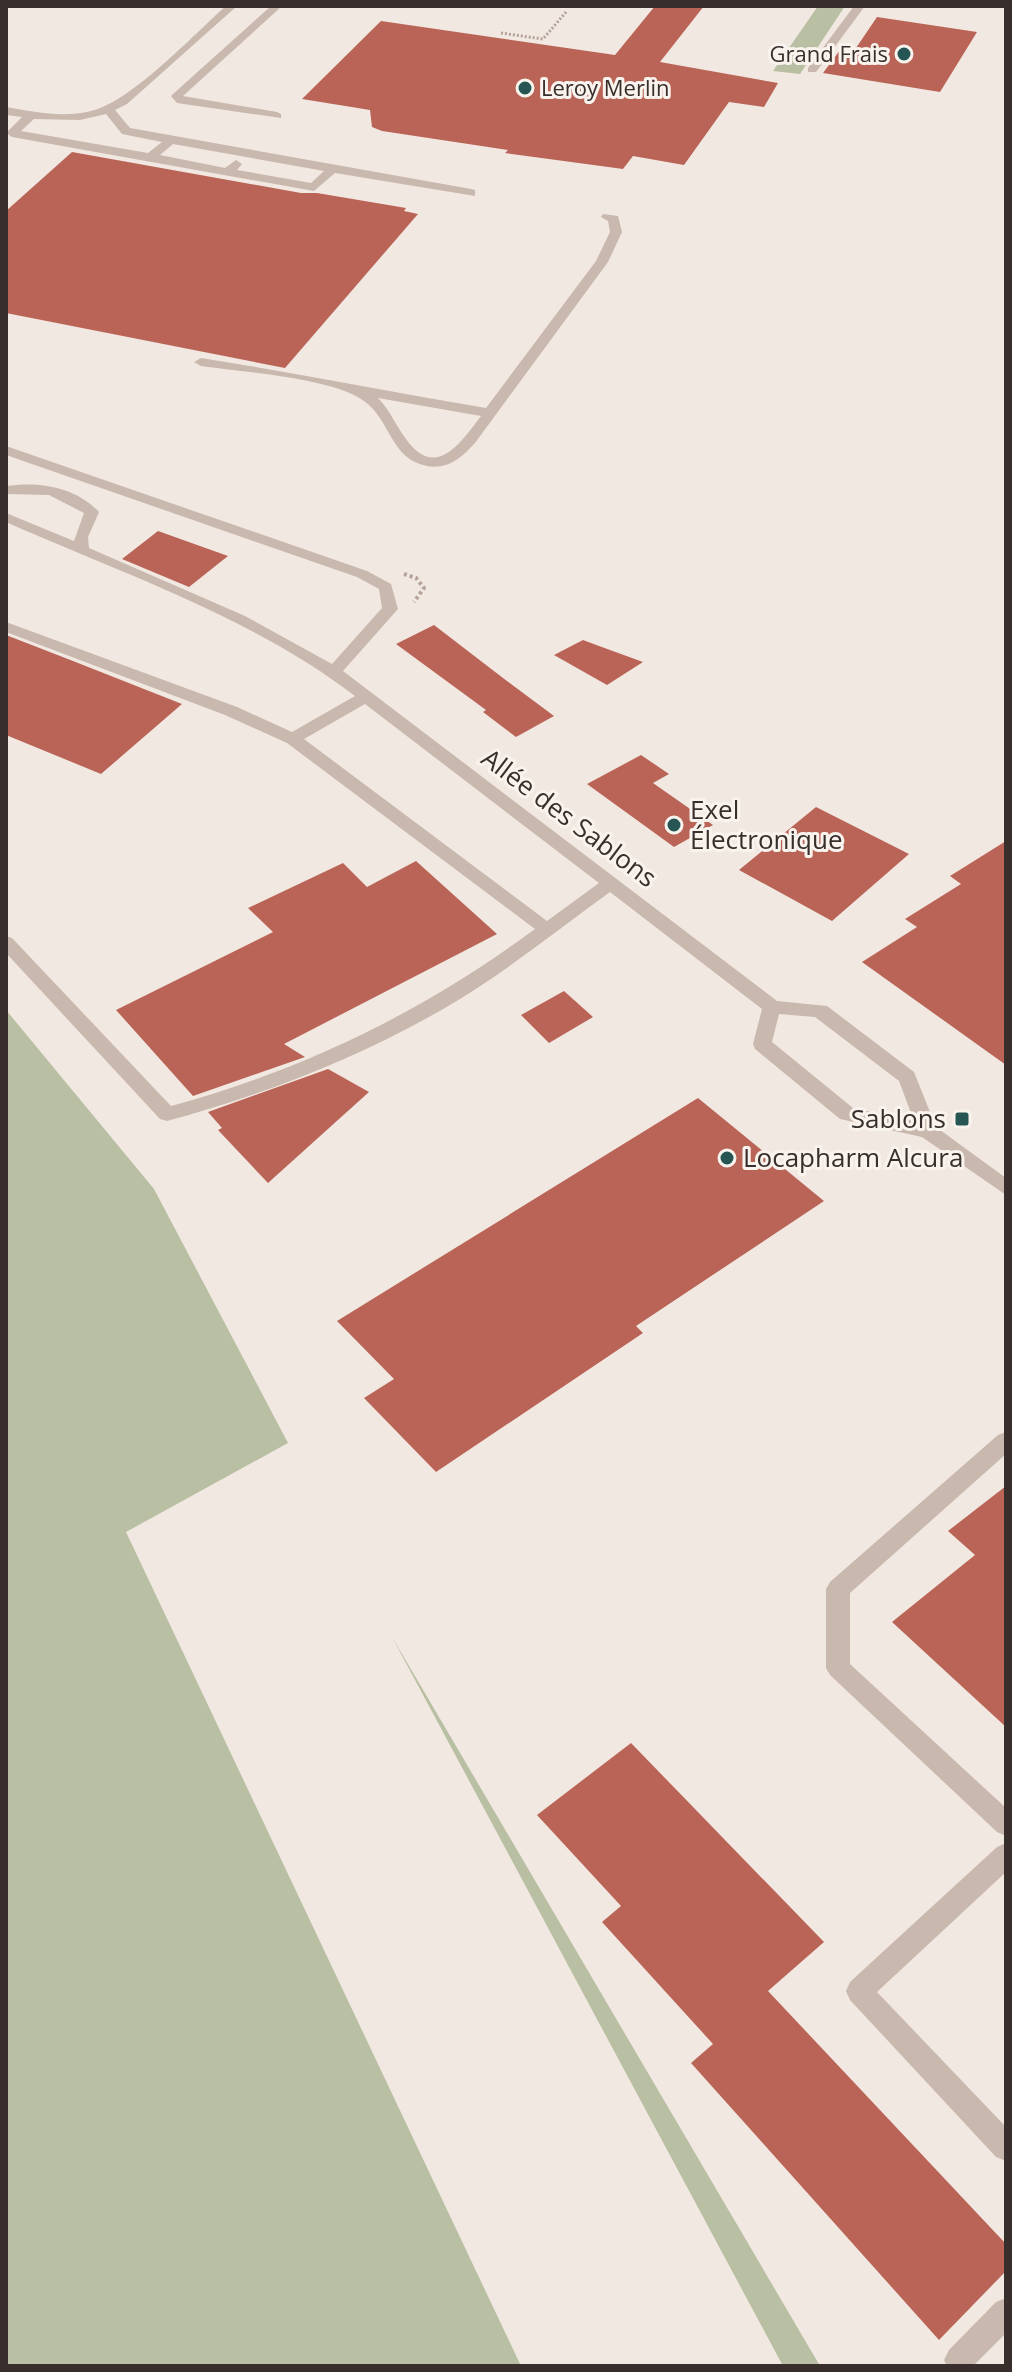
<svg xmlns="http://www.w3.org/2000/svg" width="1012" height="2372" font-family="'Open Sans',sans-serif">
	<rect width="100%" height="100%" fill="#f1e8e1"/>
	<path fill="#b9bfa2" d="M 818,6 L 845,6 L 800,74 L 773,71 Z
		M 6,1010 L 154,1189 L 288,1443 L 126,1532 L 521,2366 L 6,2366 Z
		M 392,1637 L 820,2366 L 783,2366 Z"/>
	<path fill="#ba6457" d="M 655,6 L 704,6 L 660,62 L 778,83 L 764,107 L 729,102 L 684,165 L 633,156 L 623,169 L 505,153 L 508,150 L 382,131 L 372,127 L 370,110 L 302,99 L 381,21 L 615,55 Z
		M 877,17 L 977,32 L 940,92 L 823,73 L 843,46 L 856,48 Z
		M 72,152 L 301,193 L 317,193 L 406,208 L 404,211 L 418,214 L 285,368 L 6,313 L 6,211 Z
		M 158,531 L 228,556 L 189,587 L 122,559 Z
		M 434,625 L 503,678 L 554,716 L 516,737 L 483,712 L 486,710 L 396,644 Z
		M 6,635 L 73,661 L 182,704 L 101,774 L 6,735 Z
		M 583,640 L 599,646 L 643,662 L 607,685 L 554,655 Z
		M 641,755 L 669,774 L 653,783 L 713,825 L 674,847 L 587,784 Z
		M 816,807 L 909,854 L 832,921 L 739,870 Z
		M 1006,841 L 1006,1065 L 862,962 L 917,927 L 905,919 L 961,884 L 950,876 Z
		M 416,861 L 497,934 L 284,1044 L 305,1057 L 193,1096 L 116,1010 L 273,932 L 248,908 L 343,863 L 367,887 Z
		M 564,991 L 593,1017 L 549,1043 L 521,1015 Z
		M 328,1069 L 369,1092 L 268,1183 L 218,1130 L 222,1128 L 208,1112 Z
		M 698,1098 L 824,1201 L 636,1326 L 643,1333 L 436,1472 L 364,1398 L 394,1379 L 337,1321 Z
		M 1006,1486 L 1006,1727 L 892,1622 L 975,1555 L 948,1531 Z
		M 631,1743 L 824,1942 L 768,1991 L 1006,2244 L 1006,2271 L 939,2340 L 691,2063 L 713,2044 L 602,1922 L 621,1906 L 537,1815 Z"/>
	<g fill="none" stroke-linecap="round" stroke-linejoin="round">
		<path stroke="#b4a298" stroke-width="3" stroke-dasharray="2 2" stroke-linecap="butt" d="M 501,33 L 543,39 L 567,11"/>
		<path stroke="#b4a298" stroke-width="4" stroke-dasharray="3 3" stroke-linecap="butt" d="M 404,574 L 416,578 L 424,588 L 414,602"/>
		<path fill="#c9b8ae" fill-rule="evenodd" d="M 226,6 L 237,6 L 127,104 L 115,110 L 130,128 L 471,189 L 475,190 L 475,196 L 335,173 L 314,191 L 12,137 L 6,133 L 22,117 L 6,115 L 6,107 C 34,112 63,118 91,111 C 131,102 193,35 226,6 ZM 106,114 L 122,134 L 162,142 L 148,153 L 21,131 L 34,119 L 80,120 ZM 173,144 L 324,171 L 311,183 L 237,170 L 242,164 L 236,160 L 225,168 L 160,155 Z
			M 271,6 L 282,6 L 183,96 L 277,112 L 281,114 L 281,118 L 177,103 L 171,96 L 173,94 Z
			M 854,6 L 865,6 L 816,72 L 808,72 L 808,68 Z
			M 603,214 L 618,216 L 622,232 L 608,262 L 475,443 C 462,457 448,470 427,466 C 390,459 391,420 364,401 C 333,378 242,372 201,366 L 194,362 L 201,358 C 297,373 391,392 486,408 L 596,261 L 610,232 L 608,221 L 601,217 ZM 378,398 L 481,416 C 461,442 436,481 406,439 C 396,426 390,410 378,398 Z
			M 6,446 L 367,571 L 391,584 L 398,609 L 343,671 L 777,1001 L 827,1006 L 914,1072 L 936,1127 L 1006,1178 L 1006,1195 L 922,1137 L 840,1119 L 755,1049 L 753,1044 L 762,1009 L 610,892 C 560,928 512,967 460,999 C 369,1054 270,1093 167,1121 L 160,1119 L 6,953 L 6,936 L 12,938 L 171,1106 C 304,1070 424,1011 535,929 L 287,743 L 225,715 L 6,632 L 6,622 L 237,707 L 292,732 L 355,696 C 254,618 121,573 6,522 L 6,513 L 74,541 L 84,513 L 49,495 L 6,494 L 6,486 C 39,481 76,487 99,512 L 88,537 L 89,548 L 245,616 L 332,664 L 382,608 L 379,589 L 357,577 L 6,455 ZM 365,704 L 599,883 L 547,921 L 304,739 ZM 779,1014 L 815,1017 L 899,1081 L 914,1121 L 853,1108 L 772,1042 Z
			M 1006,1432 L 1006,1454 L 850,1593 L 850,1664 L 1006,1808 L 1006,1836 L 997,1832 L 830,1675 L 826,1668 L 826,1589 L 830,1582 L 998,1435 Z
			M 1006,1843 L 1006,1872 L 877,1992 L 1006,2127 L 1006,2161 L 996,2157 L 850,2000 L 846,1991 L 850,1982 L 997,1847 Z
			M 1006,2298 L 1006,2333 L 973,2366 L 947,2366 L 944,2360 L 949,2350 L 996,2302 Z"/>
	</g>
	<g fill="#255654" stroke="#f9f3ee" stroke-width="3">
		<circle cx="904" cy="54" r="8"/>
		<circle cx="525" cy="88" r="8"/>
		<circle cx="674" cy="825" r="8"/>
		<rect x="954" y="1111" width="16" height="16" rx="4"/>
		<circle cx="727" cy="1158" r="8"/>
	</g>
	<g text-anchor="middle" stroke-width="6" stroke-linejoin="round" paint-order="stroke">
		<g font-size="22" fill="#382e2c" stroke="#f9f3ee" text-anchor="end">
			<text x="888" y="62">Grand Frais</text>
			<text x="541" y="96" text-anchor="start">Leroy Merlin</text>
		</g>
		<g font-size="26" fill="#382e2c" stroke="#f9f3ee" text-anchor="start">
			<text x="690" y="819">Exel<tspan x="690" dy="30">Électronique</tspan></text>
			<text x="946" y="1128" text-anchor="end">Sablons</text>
			<text x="743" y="1167">Locapharm Alcura</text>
		</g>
		<g font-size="26" fill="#382e2c" stroke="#f9f3ee">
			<text transform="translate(569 818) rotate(37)" y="9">Allée des Sablons</text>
		</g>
	</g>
	<rect width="1012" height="2372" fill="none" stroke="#382e2c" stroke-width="16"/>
</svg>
